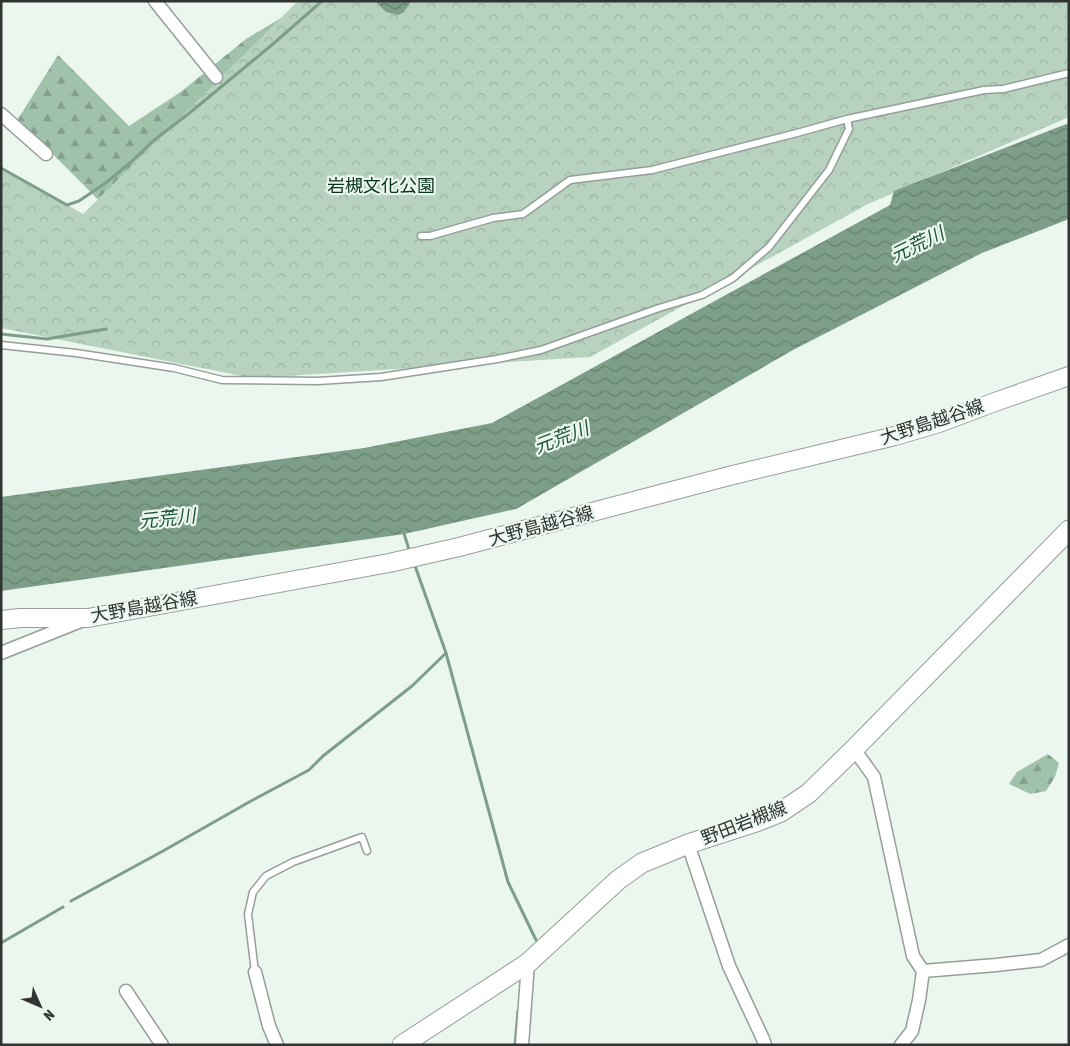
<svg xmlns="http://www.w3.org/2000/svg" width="1070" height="1046" font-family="'Asap Condensed','Noto Sans JP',sans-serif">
	<defs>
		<pattern id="forest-firs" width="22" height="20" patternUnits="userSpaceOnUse" patternTransform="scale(1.25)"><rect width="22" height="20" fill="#a0c2ab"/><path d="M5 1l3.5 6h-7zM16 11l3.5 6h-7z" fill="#839e8c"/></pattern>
		<pattern id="park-crowns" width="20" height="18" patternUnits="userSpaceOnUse" patternTransform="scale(1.25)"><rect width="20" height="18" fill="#b7d2bf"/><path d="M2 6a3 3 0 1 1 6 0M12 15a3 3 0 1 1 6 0" fill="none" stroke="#9eb5a5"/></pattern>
		<pattern id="water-waves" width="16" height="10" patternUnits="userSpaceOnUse" patternTransform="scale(1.25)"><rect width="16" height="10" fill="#7d9e88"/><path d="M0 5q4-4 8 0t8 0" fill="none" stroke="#678270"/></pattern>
	</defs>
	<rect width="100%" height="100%" fill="#ebf6ef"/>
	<path fill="url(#forest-firs)" d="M 304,4 L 140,242 L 18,119 L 58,55 L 129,126 L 182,91 L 246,39 Z
		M 1048,754 L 1059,763 L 1055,777 L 1046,791 L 1030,794 L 1009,784 L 1017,772 Z"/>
	<path fill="url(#park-crowns)" d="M 298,1 L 1069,1 L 1069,117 L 868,204 L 590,357 L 252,378 L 1,328 L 1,168 L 83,214 Z"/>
	<path fill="url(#water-waves)" d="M 375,1 L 411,1 L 404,12 L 398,15 L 386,12 Z
		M 1069,123 L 1069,219 L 982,253 L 793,350 L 516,509 L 404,534 L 1,591 L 1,497 L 364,448 L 492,423 L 890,205 L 894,191 Z"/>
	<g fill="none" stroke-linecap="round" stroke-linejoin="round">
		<path stroke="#7d9e88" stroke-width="3" d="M 1,168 L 67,205 L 79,201 L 107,182 L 131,162 L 153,141 L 192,111 L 273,44 L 322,1
			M 1,334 L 47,339 L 106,329
			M 403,530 L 410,553
			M 414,563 L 446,653 L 508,882 L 536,940
			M 71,901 L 163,851 L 251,801 L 309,770 L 323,756 L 412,686 L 446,653
			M 1,943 L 63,907
			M 515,1045 L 518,1011"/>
		<g stroke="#959f98" stroke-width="9">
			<path id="service" d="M 421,236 L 430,236 L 493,218 L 523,214 L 570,180 L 652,170 L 797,133 L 847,119 L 984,90 L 1003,89 L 1069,73
				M 1,345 L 76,353 L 174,368 L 222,380 L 318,381 L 381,377 L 497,359 L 541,350 L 659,308 L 702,295 L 733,278 L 769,247 L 829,170 L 849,129 L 847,119
				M 255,972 L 248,914 L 253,892 L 266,876 L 293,862 L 362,837 L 367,851"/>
		</g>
		<g stroke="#959f98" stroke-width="15">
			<path id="minor" d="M 155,1 L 216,77
				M 1,114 L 46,154
				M 1,653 L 81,621
				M 854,749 L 874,777 L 913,956 L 923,971 L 919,1000 L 912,1031 L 901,1045
				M 688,844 L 729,966 L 763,1039 L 765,1045
				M 923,971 L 996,965 L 1041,960 L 1069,945
				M 255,972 L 269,1026 L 277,1045
				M 126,991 L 162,1045
				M 522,1045 L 528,963"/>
		</g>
		<g stroke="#959f98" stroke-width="20">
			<path id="secondary" d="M 1,620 L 20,618 L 88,618 L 389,563 L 459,547 L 729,476 L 895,436 L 939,423 L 995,402 L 1069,376"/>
		</g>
		<g stroke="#959f98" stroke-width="21">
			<path id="primary" d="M 402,1045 L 528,963 L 618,880 L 642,863 L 688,844 L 756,822 L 781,812 L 809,793 L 854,749 L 1069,530"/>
		</g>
		<use href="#service" stroke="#fff" stroke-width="6"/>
		<use href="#minor" stroke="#fff" stroke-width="12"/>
		<use href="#secondary" stroke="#fff" stroke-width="18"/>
		<use href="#primary" stroke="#fff" stroke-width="19"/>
	</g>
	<g text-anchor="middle" stroke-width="4.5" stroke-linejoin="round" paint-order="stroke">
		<g font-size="18" fill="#08341d" stroke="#ebf6ef">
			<text x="381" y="192">岩槻文化公園</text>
		</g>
		<g font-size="18" fill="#313532" stroke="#ebf6ef">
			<text transform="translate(932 422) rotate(-18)" y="6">大野島越谷線</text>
			<text transform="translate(541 526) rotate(-15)" y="6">大野島越谷線</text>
			<text transform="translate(144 607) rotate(-10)" y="6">大野島越谷線</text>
			<text transform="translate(744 823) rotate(-21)" y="6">野田岩槻線</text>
		</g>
		<g font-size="19" font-style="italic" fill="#205738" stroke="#ebf6ef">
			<text transform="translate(917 244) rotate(-26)" y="7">元荒川</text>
			<text transform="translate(561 437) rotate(-21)" y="7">元荒川</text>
			<text transform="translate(167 518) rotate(-6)" y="7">元荒川</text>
		</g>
	</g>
	<rect width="1070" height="1046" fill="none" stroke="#313532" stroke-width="5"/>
	<g transform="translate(40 1006) rotate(135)" stroke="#ebf6ef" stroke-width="4" paint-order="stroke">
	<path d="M0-4L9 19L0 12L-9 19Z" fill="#313532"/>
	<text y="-8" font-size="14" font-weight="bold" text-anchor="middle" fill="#313532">N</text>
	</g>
</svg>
